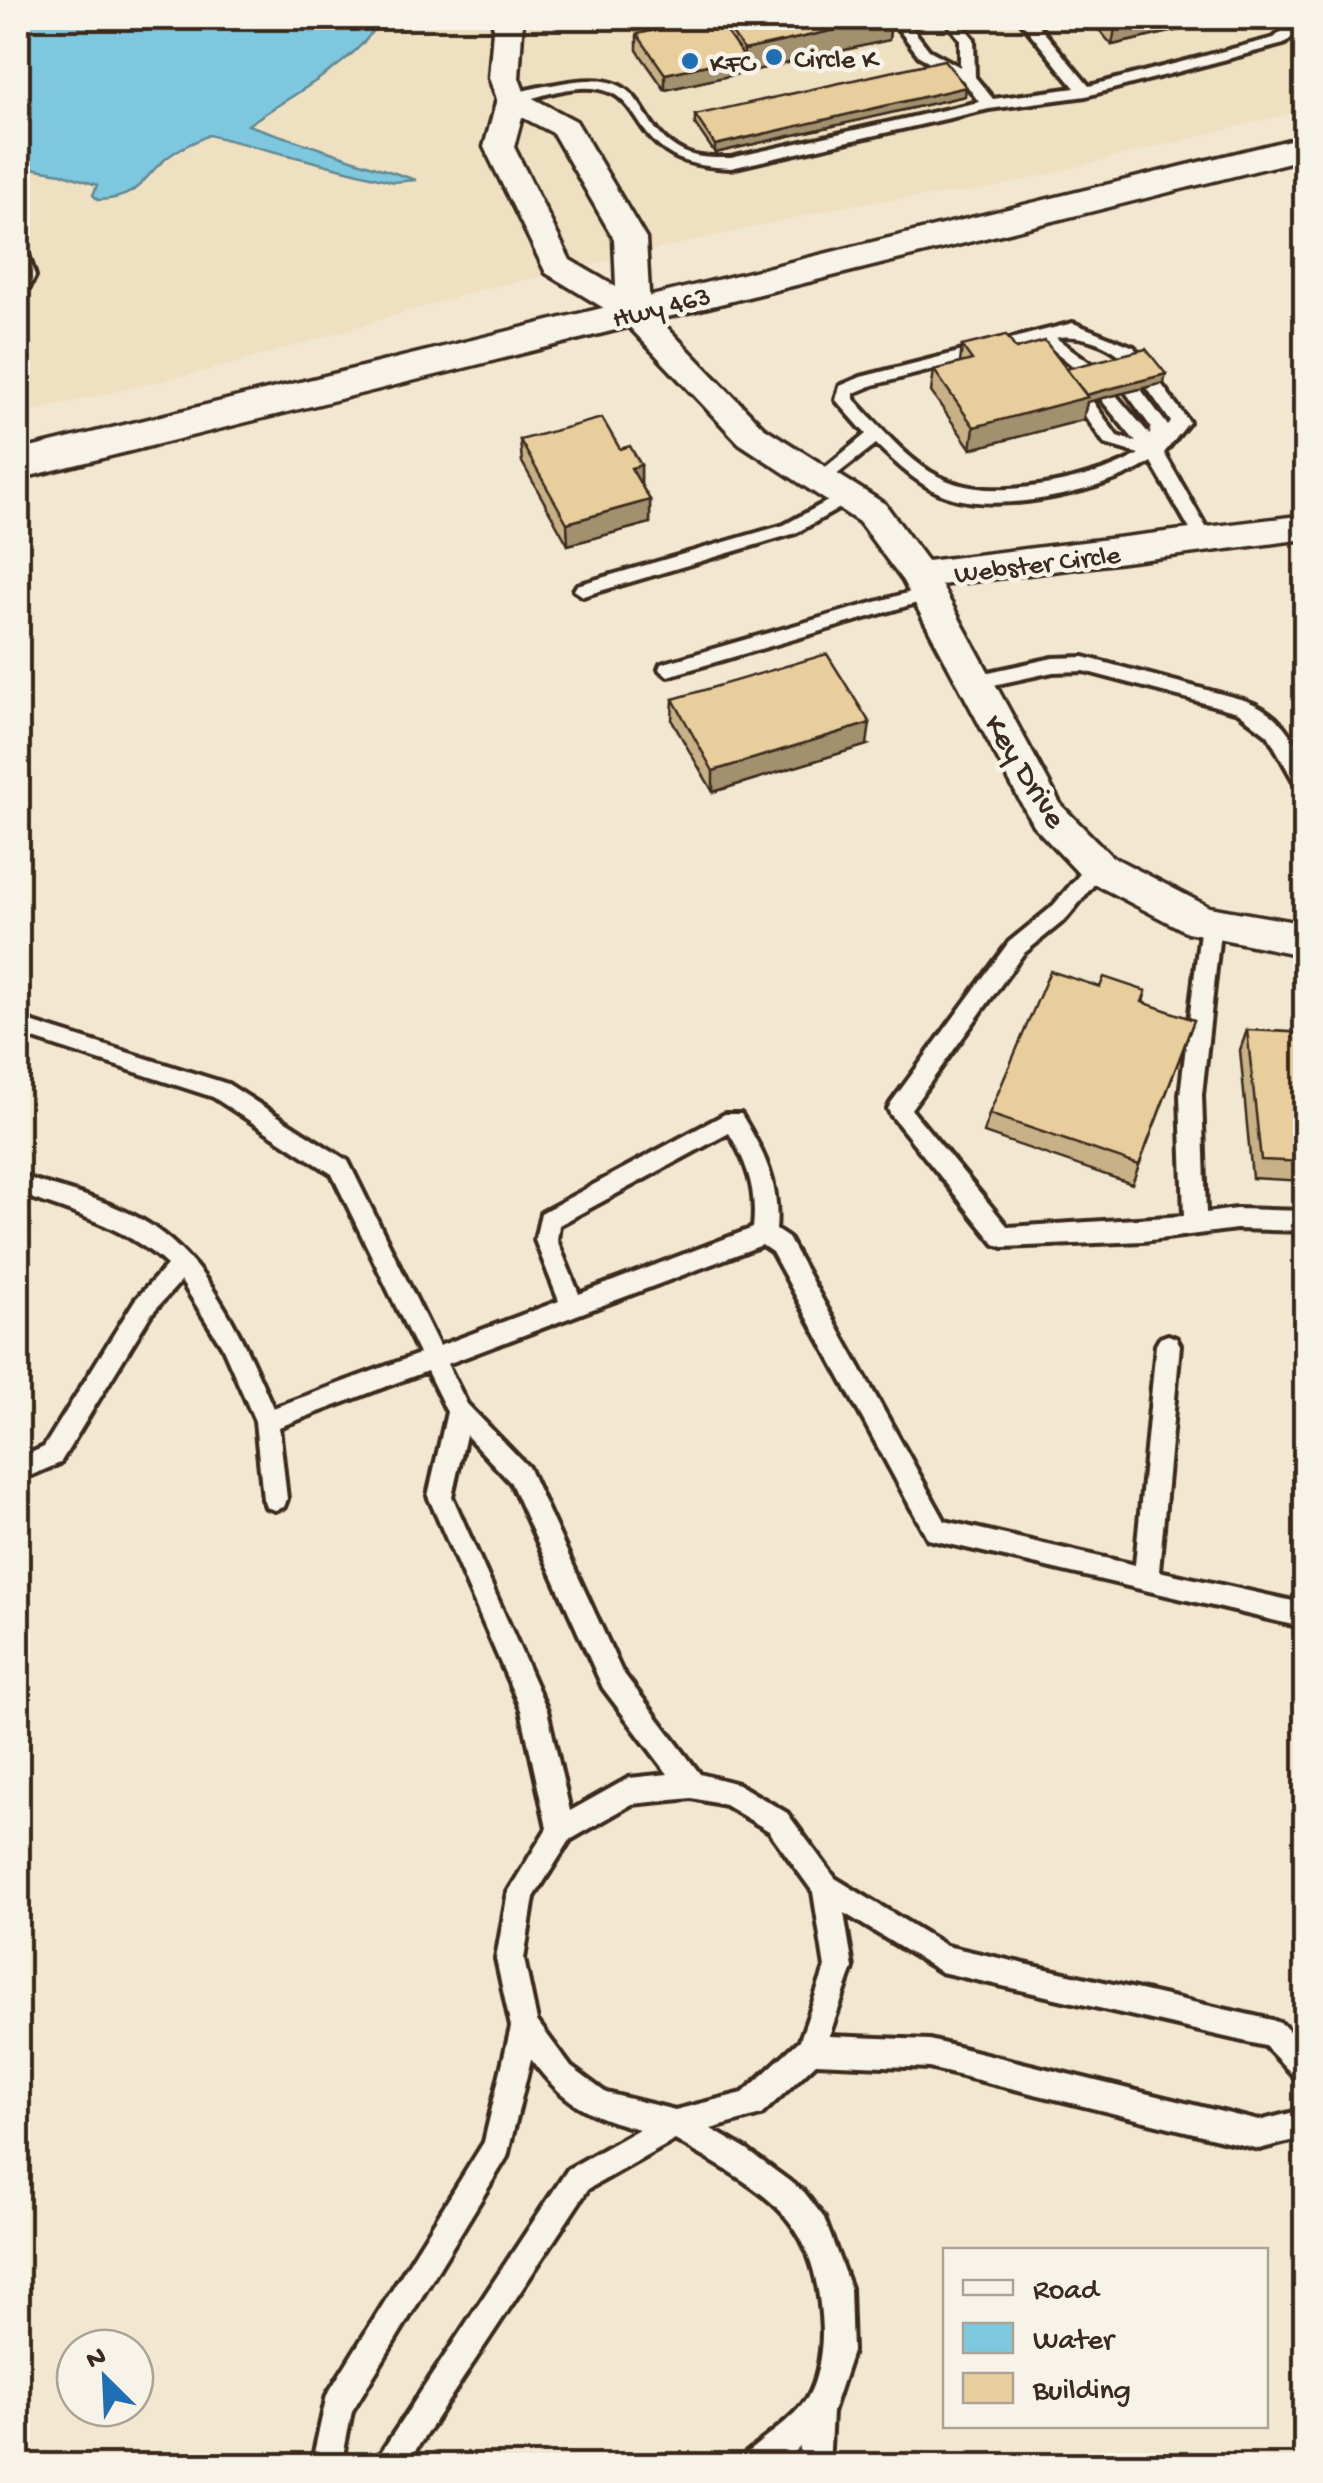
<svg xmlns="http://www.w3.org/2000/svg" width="1323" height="2483" font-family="'Gochi Hand',sans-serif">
	<rect width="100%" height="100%" fill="#f2e8d2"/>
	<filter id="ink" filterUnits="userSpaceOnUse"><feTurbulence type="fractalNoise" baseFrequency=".01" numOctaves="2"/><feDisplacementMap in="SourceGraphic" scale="20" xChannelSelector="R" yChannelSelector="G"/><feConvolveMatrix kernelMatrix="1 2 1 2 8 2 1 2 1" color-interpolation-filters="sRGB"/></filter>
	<g filter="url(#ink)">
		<path fill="#efe0c2" d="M 18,18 L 1305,18 L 1305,110 L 981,191 L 856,204 L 477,291 L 234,364 L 18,415 Z"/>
		<path fill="#7ec8df" stroke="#638992" stroke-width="2.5" d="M 18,18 L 378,18 C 371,55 279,102 248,125 L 416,180 L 394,182 L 209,135 C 197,141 183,146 172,154 C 141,175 144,198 98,200 L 93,195 L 97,185 L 61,173 L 18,166 Z"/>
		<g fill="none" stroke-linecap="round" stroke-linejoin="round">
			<g stroke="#3b2a1e" stroke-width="8">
				<path id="lane" d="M 890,18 L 904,18 L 929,50 L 960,67 L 960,39 L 943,18 L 957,18 L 974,39 L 975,77 L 993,99 L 1075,88 L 1018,18 L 1032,18 L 1089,86 L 1274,38 L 1297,18 L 1306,18 L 1306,25 L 1284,44 L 1086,96 L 989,109 L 731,168 C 689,166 662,159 639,122 C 632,111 624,99 612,93 C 583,79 541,96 512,104 L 504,99 C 518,90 540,87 557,84 C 656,64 628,125 684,152 C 699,159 715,158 731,158 L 979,102 L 963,80 L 919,56 Z
					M 18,243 L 26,248 L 35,276 L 24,298 L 18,299 Z
					M 1073,323 L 1134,347 L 1142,360 L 1140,364 L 1128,364 C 1115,345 1077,332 1056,338 L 1096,367 L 1096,375 L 1084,375 L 1051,348 L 1029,345 L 873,385 L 854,393 L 854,399 C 922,474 945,502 1051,484 C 1081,478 1113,470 1139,454 L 1105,444 L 1076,403 L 1085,397 L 1091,399 L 1117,436 L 1136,442 L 1099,397 L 1108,391 L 1114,393 L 1150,435 L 1151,427 L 1125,391 L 1133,385 L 1139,387 L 1168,426 L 1171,422 L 1145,385 L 1153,380 L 1159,381 L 1189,422 L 1164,453 L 1214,541 L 1211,545 L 1199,545 L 1151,462 C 1107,491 1002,514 950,497 C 921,488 898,465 876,444 L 826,483 L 820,485 L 811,479 L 866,434 L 836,400 L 840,386 L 861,377 Z
					M 846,491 L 855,497 L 852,501 L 796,533 L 583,596 L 574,590 L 577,585 L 784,525 Z
					M 928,587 L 934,588 L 934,598 L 668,676 L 659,669 L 661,664 Z
					M 1084,657 L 1244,700 C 1285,714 1306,751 1306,792 L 1299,790 L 1268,735 L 1238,712 L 1084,671 L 1053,672 L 975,689 L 966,682 L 975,675 L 1053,658 Z
					M 1097,859 L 1104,862 L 1107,867 L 1104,872 L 1066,919 L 1023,954 L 911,1109 L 1008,1227 L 1184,1216 L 1180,1095 L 1201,923 L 1211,915 L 1221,923 L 1202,1095 L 1206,1213 L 1236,1209 L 1306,1211 L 1306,1231 L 1236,1229 L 1143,1241 L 1003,1247 L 995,1244 L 891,1115 L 888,1109 L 891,1103 L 1009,942 L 1052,907 L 1090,862 Z
					M 18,1018 L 228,1084 L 348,1161 L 439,1346 L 559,1301 L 535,1240 L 541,1213 L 725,1114 L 741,1114 C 764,1152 780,1184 776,1230 L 788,1238 L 945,1521 L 1135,1565 L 1156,1345 L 1160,1338 L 1168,1335 L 1176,1338 L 1180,1345 L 1159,1571 L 1306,1604 L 1306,1628 L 928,1539 L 772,1252 L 762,1245 L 447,1364 L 467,1404 L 528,1467 L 621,1670 L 700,1774 L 738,1784 L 787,1813 L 835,1878 L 946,1946 L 1272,2020 L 1282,2024 L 1306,2048 L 1306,2082 L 1296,2078 L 1265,2046 L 941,1972 L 844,1913 L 853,1968 L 829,2036 L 929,2040 L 1259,2121 L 1306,2109 L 1306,2137 L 1259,2149 L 929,2068 L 816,2063 L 761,2115 L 711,2129 L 747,2150 L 804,2192 L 824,2218 L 850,2288 L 852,2352 L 832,2412 L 829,2466 L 799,2466 L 800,2447 L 779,2466 L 740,2466 L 744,2455 C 763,2439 786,2424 802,2405 C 817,2389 822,2353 822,2332 C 818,2215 768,2194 675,2140 L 588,2189 L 405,2466 L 372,2466 L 568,2169 L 639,2129 C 588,2116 562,2102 531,2059 L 507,2157 L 352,2411 L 341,2466 L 311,2466 L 327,2395 L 484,2142 L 511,2027 L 496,1959 L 508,1892 L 547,1828 L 521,1710 L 428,1496 L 447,1412 L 427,1371 L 279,1427 L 287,1499 L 284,1507 L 275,1510 L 266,1507 L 263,1499 L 255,1421 L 222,1346 L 181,1281 L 151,1314 L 60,1463 L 18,1481 L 18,1459 L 44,1447 L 135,1300 L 167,1265 C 124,1225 71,1213 18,1193 L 18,1175 C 59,1189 104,1198 142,1220 C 211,1261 242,1338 273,1408 L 419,1354 L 332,1174 L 213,1097 L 18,1034 ZM 729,1133 C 748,1164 757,1191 753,1228 L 579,1294 L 557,1240 L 559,1225 ZM 466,1435 L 511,1483 L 603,1688 L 668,1774 L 629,1778 L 570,1811 L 547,1710 L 452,1496 ZM 692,1798 L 725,1805 L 769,1831 L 813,1892 L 825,1968 L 800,2040 L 743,2093 L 675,2110 L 606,2093 L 571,2067 L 537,2021 L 524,1959 L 534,1897 L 570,1840 L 632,1804 Z"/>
			</g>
			<g stroke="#3b2a1e" stroke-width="7">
				<path id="street" d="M 494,18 L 523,18 L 519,78 L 525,94 L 576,121 L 646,239 L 650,310 L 763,427 L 885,504 L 927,561 L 1306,515 L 1306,539 L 941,585 L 1061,805 L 1111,856 L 1209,907 L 1306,924 L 1306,956 L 1187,932 L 1083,878 L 1033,825 L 903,581 L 859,522 L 739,443 L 622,319 L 546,273 L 484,147 L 497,99 L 489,78 ZM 522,117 L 553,133 L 614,239 L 616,287 L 570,260 L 514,147 Z"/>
			</g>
			<g stroke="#3b2a1e" stroke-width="7">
				<path id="secondary" d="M 1306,136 L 1306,158 L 18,479 L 18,451 Z"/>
			</g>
			<use href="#lane" fill="#f7f3e8" fill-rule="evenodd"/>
			<use href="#street" fill="#f7f3e8" fill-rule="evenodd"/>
			<use href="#secondary" fill="#f7f3e8" fill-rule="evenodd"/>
		</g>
		<path fill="#c8b187" stroke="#3b2a1e" stroke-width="2.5" d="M 710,18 L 891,18 L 889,40 L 665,90 L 637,50 L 637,34 Z
			M 1089,18 L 1232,18 L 1112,45 Z
			M 965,96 L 715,153 L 695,124 L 695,115 Z
			M 962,346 L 1016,349 L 1066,369 L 1164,383 L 1087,402 L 1083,420 L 971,449 L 931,392 L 934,370 L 960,363 Z
			M 520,440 L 620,449 L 641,465 L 641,485 L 650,500 L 650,523 L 568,545 L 522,462 Z
			M 1306,596 L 1306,634 L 1298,618 Z
			M 673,699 L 867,745 L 713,792 L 672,721 Z
			M 1100,987 L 1146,991 L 1143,1003 L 1194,1020 L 1132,1184 L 984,1133 L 989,1114 Z
			M 1247,1030 L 1306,1033 L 1306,1181 L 1252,1178 L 1240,1050 Z"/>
		<path fill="#a2906e" stroke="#3b2a1e" stroke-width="2.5" d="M 891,18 L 889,40 L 743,73 L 744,50 Z
			M 1117,18 L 1232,18 L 1112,45 Z
			M 744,57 L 743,73 L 665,90 L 665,74 Z
			M 966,87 L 965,96 L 715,153 L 715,145 Z
			M 1166,374 L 1164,383 L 1087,402 L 1083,420 L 971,449 L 974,427 L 1074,398 Z
			M 641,465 L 641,488 L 631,468 Z
			M 650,500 L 650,523 L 568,545 L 567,523 Z
			M 870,723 L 867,745 L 713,792 L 713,771 Z"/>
		<path fill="#e8ce9d" stroke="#3b2a1e" stroke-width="2.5" d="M 712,18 L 716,18 L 744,57 L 665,74 L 637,34 Z
			M 721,18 L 889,18 L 744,50 Z
			M 944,60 L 966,87 L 715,145 L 695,115 Z
			M 1006,335 L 1016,349 L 1045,341 L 1088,397 L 974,427 L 934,370 L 972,360 L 962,346 Z
			M 1146,349 L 1166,374 L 1086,395 L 1066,369 Z
			M 602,418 L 620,449 L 630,446 L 641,465 L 631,468 L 650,500 L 567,523 L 520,440 Z
			M 827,654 L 870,723 L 713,771 L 673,699 Z
			M 1050,971 L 1100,987 L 1104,977 L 1146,991 L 1142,1002 L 1194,1020 L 1139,1165 L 989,1114 Z
			M 1247,1030 L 1306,1033 L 1306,1162 L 1261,1160 Z"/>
	</g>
	<g fill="#1f6fb2" stroke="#f7f3e8" stroke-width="4">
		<circle cx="774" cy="57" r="10"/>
		<circle cx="690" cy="61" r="10"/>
	</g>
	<g text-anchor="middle" stroke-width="9" stroke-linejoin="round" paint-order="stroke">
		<g font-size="28" fill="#3b2a1e" stroke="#f7f3e8" text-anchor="start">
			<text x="794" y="67">Circle K</text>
			<text x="710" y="71">KFC</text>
		</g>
		<g font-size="28" fill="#3b2a1e" stroke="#f7f3e8">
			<text transform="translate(661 305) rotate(-14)" y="10">Hwy 463</text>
			<text transform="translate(1037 562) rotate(-7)" y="10">Webster Circle</text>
		</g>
		<g font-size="32" fill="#3b2a1e" stroke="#f7f3e8">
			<text transform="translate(1027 770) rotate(58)" y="11">Key Drive</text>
		</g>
	</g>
	<rect width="1323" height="2483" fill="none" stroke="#f7f3e8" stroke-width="60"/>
	<rect x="30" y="30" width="1263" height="2423" fill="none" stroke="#3b2a1e" stroke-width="4" filter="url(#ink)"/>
	<rect x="943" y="2248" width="325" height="180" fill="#f7f3e8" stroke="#aca397" stroke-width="2.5"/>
	<rect x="963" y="2280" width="50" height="15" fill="#f7f3e8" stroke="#aca397" stroke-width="2.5"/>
	<text x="1033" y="2298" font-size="30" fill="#3b2a1e">Road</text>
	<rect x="963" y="2323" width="50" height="30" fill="#7ec8df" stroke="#aca397" stroke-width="2.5"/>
	<text x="1033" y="2348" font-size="30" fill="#3b2a1e">Water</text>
	<rect x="963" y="2373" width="50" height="30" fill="#e8ce9d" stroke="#aca397" stroke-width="2.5"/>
	<text x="1033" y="2398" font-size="30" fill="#3b2a1e">Building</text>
	<g transform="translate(105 2378) rotate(336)"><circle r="48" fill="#f7f3e8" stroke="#aca397" stroke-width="2.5"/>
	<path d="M0-8L18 38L0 25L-18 38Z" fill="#1f6fb2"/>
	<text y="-15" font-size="28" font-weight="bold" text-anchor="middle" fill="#3b2a1e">N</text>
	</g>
</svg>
